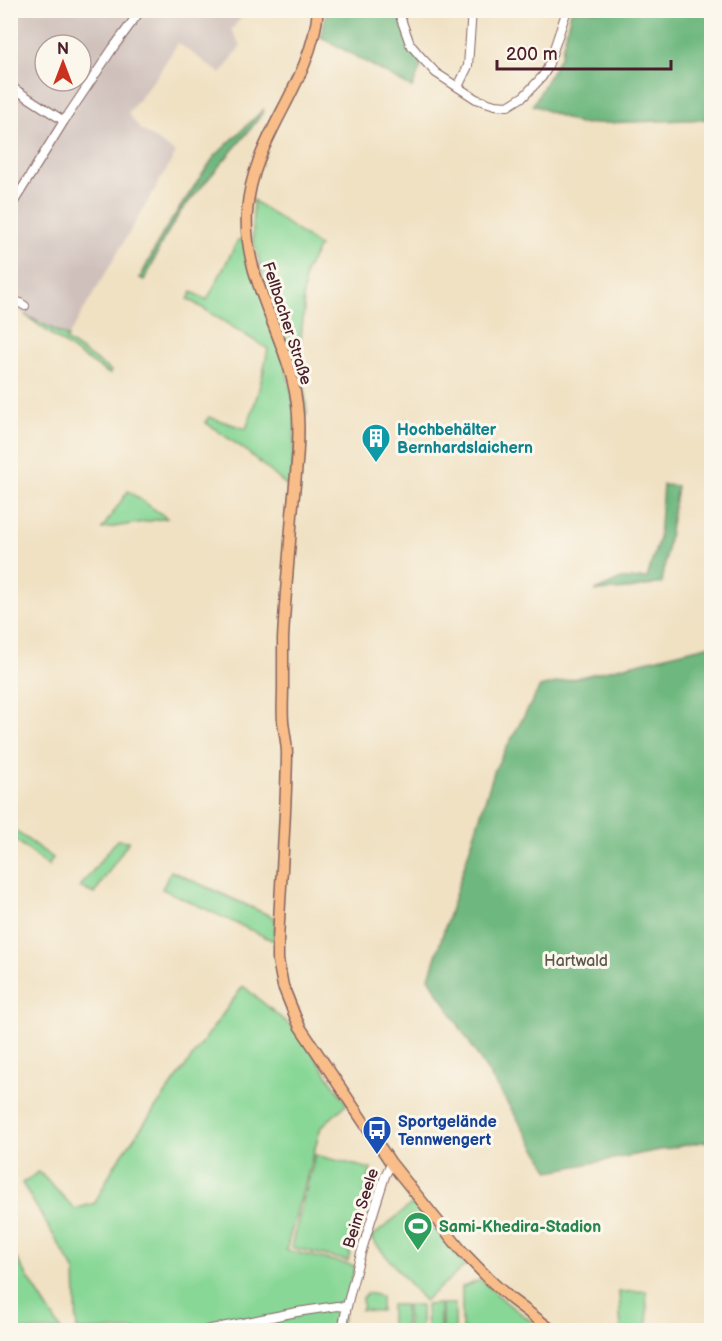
<svg xmlns="http://www.w3.org/2000/svg" width="722" height="1341" font-family="'Balsamiq Sans',sans-serif">
	<rect width="100%" height="100%" fill="#fbf7ec"/>
	<filter id="ink" filterUnits="userSpaceOnUse"><feTurbulence type="fractalNoise" baseFrequency=".0167" numOctaves="2"/><feDisplacementMap in="SourceGraphic" scale="12" xChannelSelector="R" yChannelSelector="G"/><feConvolveMatrix kernelMatrix="1 2 1 2 8 2 1 2 1" color-interpolation-filters="sRGB"/></filter>
	<filter id="wash" filterUnits="userSpaceOnUse"><feTurbulence type="fractalNoise" baseFrequency=".008" numOctaves="4" result="noise"/><feDisplacementMap in="SourceGraphic" scale="24" xChannelSelector="R" yChannelSelector="G"/><feGaussianBlur stdDeviation="1.35" result="paint"/><feColorMatrix in="noise" values="0 0 0 0 0 0 0 0 0 0 0 0 0 0 0 0 0 1.4 0 .05"/><feComposite in="paint" operator="in"/></filter>
	<g filter="url(#wash)">
		<rect width="100%" height="100%" fill="#f0e1c3"/>
		<path fill="#cfc0bb" fill-rule="evenodd" d="M 10,11 L 247,11 L 231,30 L 241,45 L 221,74 L 178,43 L 156,77 L 128,113 L 140,129 L 176,153 L 68,337 L 25,315 L 11,304 ZM 45,45 L 81,45 L 81,81 L 45,81 Z"/>
		<path fill="#88d796" stroke="#697b60" stroke-width="1.5" d="M 253,200 L 319,246 L 305,273 L 303,297 L 304,310 L 300,346 L 307,414 L 304,417 L 300,395 L 288,347 L 274,316 L 253,239 Z
			M 243,238 L 283,357 L 294,403 L 295,425 L 291,489 L 245,450 L 205,422 L 209,417 L 246,429 C 256,403 263,377 268,349 L 188,299 L 192,292 L 207,300 L 238,240 Z
			M 25,315 L 68,337 L 66,340 L 111,371 L 109,374 L 78,354 Z
			M 128,491 L 167,518 L 102,529 Z
			M 14,830 L 53,858 L 48,866 L 11,836 Z
			M 117,840 L 129,841 L 94,894 L 80,887 Z
			M 171,871 L 275,918 L 274,941 L 162,889 Z
			M 243,986 L 298,1032 L 347,1104 L 321,1127 L 286,1250 L 355,1266 L 340,1330 L 77,1330 L 75,1271 L 22,1183 L 39,1172 L 75,1209 L 95,1203 L 114,1166 Z
			M 315,1155 L 371,1169 L 348,1261 L 291,1247 Z
			M 413,1203 L 465,1266 L 424,1301 L 371,1238 Z
			M 10,1250 L 11,1250 L 61,1330 L 11,1330 Z
			M 481,1280 L 507,1303 L 543,1330 L 462,1330 L 462,1287 Z
			M 646,1291 L 648,1330 L 621,1330 L 619,1292 Z
			M 367,1293 L 381,1296 L 381,1311 L 361,1310 L 363,1306 L 362,1299 Z
			M 440,1304 L 440,1330 L 427,1330 L 426,1305 Z
			M 442,1304 L 455,1304 L 455,1330 L 442,1330 Z
			M 391,1305 L 405,1305 L 405,1330 L 391,1330 Z
			M 407,1305 L 421,1305 L 421,1330 L 408,1330 Z"/>
		<path fill="#6eb87f" stroke="#5c6c55" stroke-width="1.5" d="M 327,11 L 399,11 L 422,64 L 412,88 L 321,37 Z
			M 571,11 L 711,11 L 711,119 L 579,124 L 533,105 L 561,55 Z
			M 264,109 L 262,114 L 248,132 L 181,211 L 163,240 L 145,280 L 140,278 L 163,233 L 214,157 Z
			M 663,485 L 677,486 L 662,583 L 629,589 L 595,591 L 621,579 L 647,578 L 659,538 Z
			M 711,645 L 711,1134 L 707,1141 L 550,1171 L 429,978 L 495,769 L 540,687 Z"/>
	</g>
	<g filter="url(#ink)">
		<g fill="none" stroke-linecap="round" stroke-linejoin="round">
			<g stroke="#846360" stroke-width="10">
				<path id="minor" d="M 401,10 L 400,16 L 410,44 L 420,56 L 436,73 L 476,99 L 495,105 L 508,106 L 524,96 L 542,77 L 547,69 L 567,10
					M 10,86 L 64,121
					M 458,87 L 468,66 L 472,10
					M 10,208 L 64,121 L 113,48 L 141,10
					M 10,297 L 25,306
					M 206,1330 L 297,1312 L 337,1306 L 346,1307
					M 342,1330 C 352,1278 369,1227 385,1176 L 391,1163"/>
			</g>
			<g stroke="#846360" stroke-width="13">
				<path id="major" d="M 318,10 C 311,87 252,136 247,212 C 242,284 294,344 298,415 C 300,448 295,481 292,515 C 289,556 285,598 283,639 C 283,655 283,671 283,687 C 283,698 282,710 283,721 C 284,732 287,743 287,754 C 286,816 281,878 278,941 L 278,960 L 283,986 L 295,1016 L 300,1027 L 391,1163 L 461,1250 L 491,1281 L 511,1299 L 552,1330"/>
			</g>
			<use href="#minor" stroke="#fff" stroke-width="8"/>
			<use href="#major" stroke="#f8bd88" stroke-width="10"/>
		</g>
	</g>
	<defs>
		<g id="building-pin" transform="scale(1.5)"><path d="M0 17L-7.5 6A9.5 9.5 0 1 1 7.5 6Z" fill="#0f9aa8" stroke="#fbf7ec"/><path d="M-4-6H4V6H1V3H-1V6H-4ZM-2.5-4.3h1.7v1.8h-1.7ZM.8-4.3h1.7v1.8H.8ZM-2.5-1h1.7V.8h-1.7ZM.8-1h1.7V.8H.8Z" fill="#fff"/></g>
		<g id="bus-pin" transform="scale(1.5)"><path d="M0 17L-7.5 6A9.5 9.5 0 1 1 7.5 6Z" fill="#1a4fb4" stroke="#fbf7ec"/><path d="M-5-6H5V4H4V6H2V4H-2V6H-4V4H-5ZM-3.5-4V0h7V-4ZM-3.5 1.2v1.5H-2V1.2ZM2 1.2v1.5H3.5V1.2Z" fill="#fff"/></g>
		<g id="stadium-pin" transform="scale(1.5)"><path d="M0 17L-7.5 6A9.5 9.5 0 1 1 7.5 6Z" fill="#2e9e5b" stroke="#fbf7ec"/><path d="M0-5a6.5 5 0 1 0 0 10a6.5 5 0 1 0 0-10ZM-3.5-1.8h7v3.6h-7Z" fill="#fff"/></g>
	</defs>
	<g fill-rule="evenodd">
		<use href="#building-pin" x="376" y="438"/>
		<use href="#bus-pin" x="377" y="1130"/>
		<use href="#stadium-pin" x="418" y="1226"/>
	</g>
	<g text-anchor="middle" stroke-width="6" stroke-linejoin="round" paint-order="stroke">
		<g font-size="16" fill="#4a1f2b" stroke="#fbf7ec">
			<text transform="translate(288 323) rotate(72)" y="6">Fellbacher Straße</text>
			<text transform="translate(360 1208) rotate(-72)" y="6">Beim Seele</text>
		</g>
		<g font-size="16" font-weight="bold" fill="#0d838f" stroke="#fbf7ec" text-anchor="start">
			<text x="397" y="435">Hochbehälter<tspan x="397" dy="18">Bernhardslaichern</tspan></text>
		</g>
		<g font-size="16" fill="#5d564b" stroke="#fbf7ec">
			<text x="576" y="966">Hartwald</text>
		</g>
		<g font-size="16" font-weight="bold" fill="#164399" stroke="#fbf7ec" text-anchor="start">
			<text x="398" y="1127">Sportgelände<tspan x="398" dy="18">Tennwengert</tspan></text>
		</g>
		<g font-size="16" font-weight="bold" fill="#27864d" stroke="#fbf7ec" text-anchor="start">
			<text x="439" y="1232">Sami-Khedira-Stadion</text>
		</g>
	</g>
	<rect width="722" height="1341" fill="none" stroke="#fbf7ec" stroke-width="36"/>
	<g transform="translate(63 63)"><circle r="28" fill="#fbf7ec" stroke="#b4a19f" stroke-width="1.5"/>
	<path d="M0-4.5L10 22L0 15L-10 22Z" fill="#c8321e"/>
	<text y="-9" font-size="16" font-weight="bold" text-anchor="middle" fill="#4a1f2b">N</text>
	</g>
	<path d="M497 60v9h174v-9" fill="none" stroke="#4a1f2b" stroke-width="3"/>
	<text x="506" y="60" font-size="18" fill="#4a1f2b" stroke="#fbf7ec" stroke-width="4.5" paint-order="stroke">200 m</text>
</svg>
